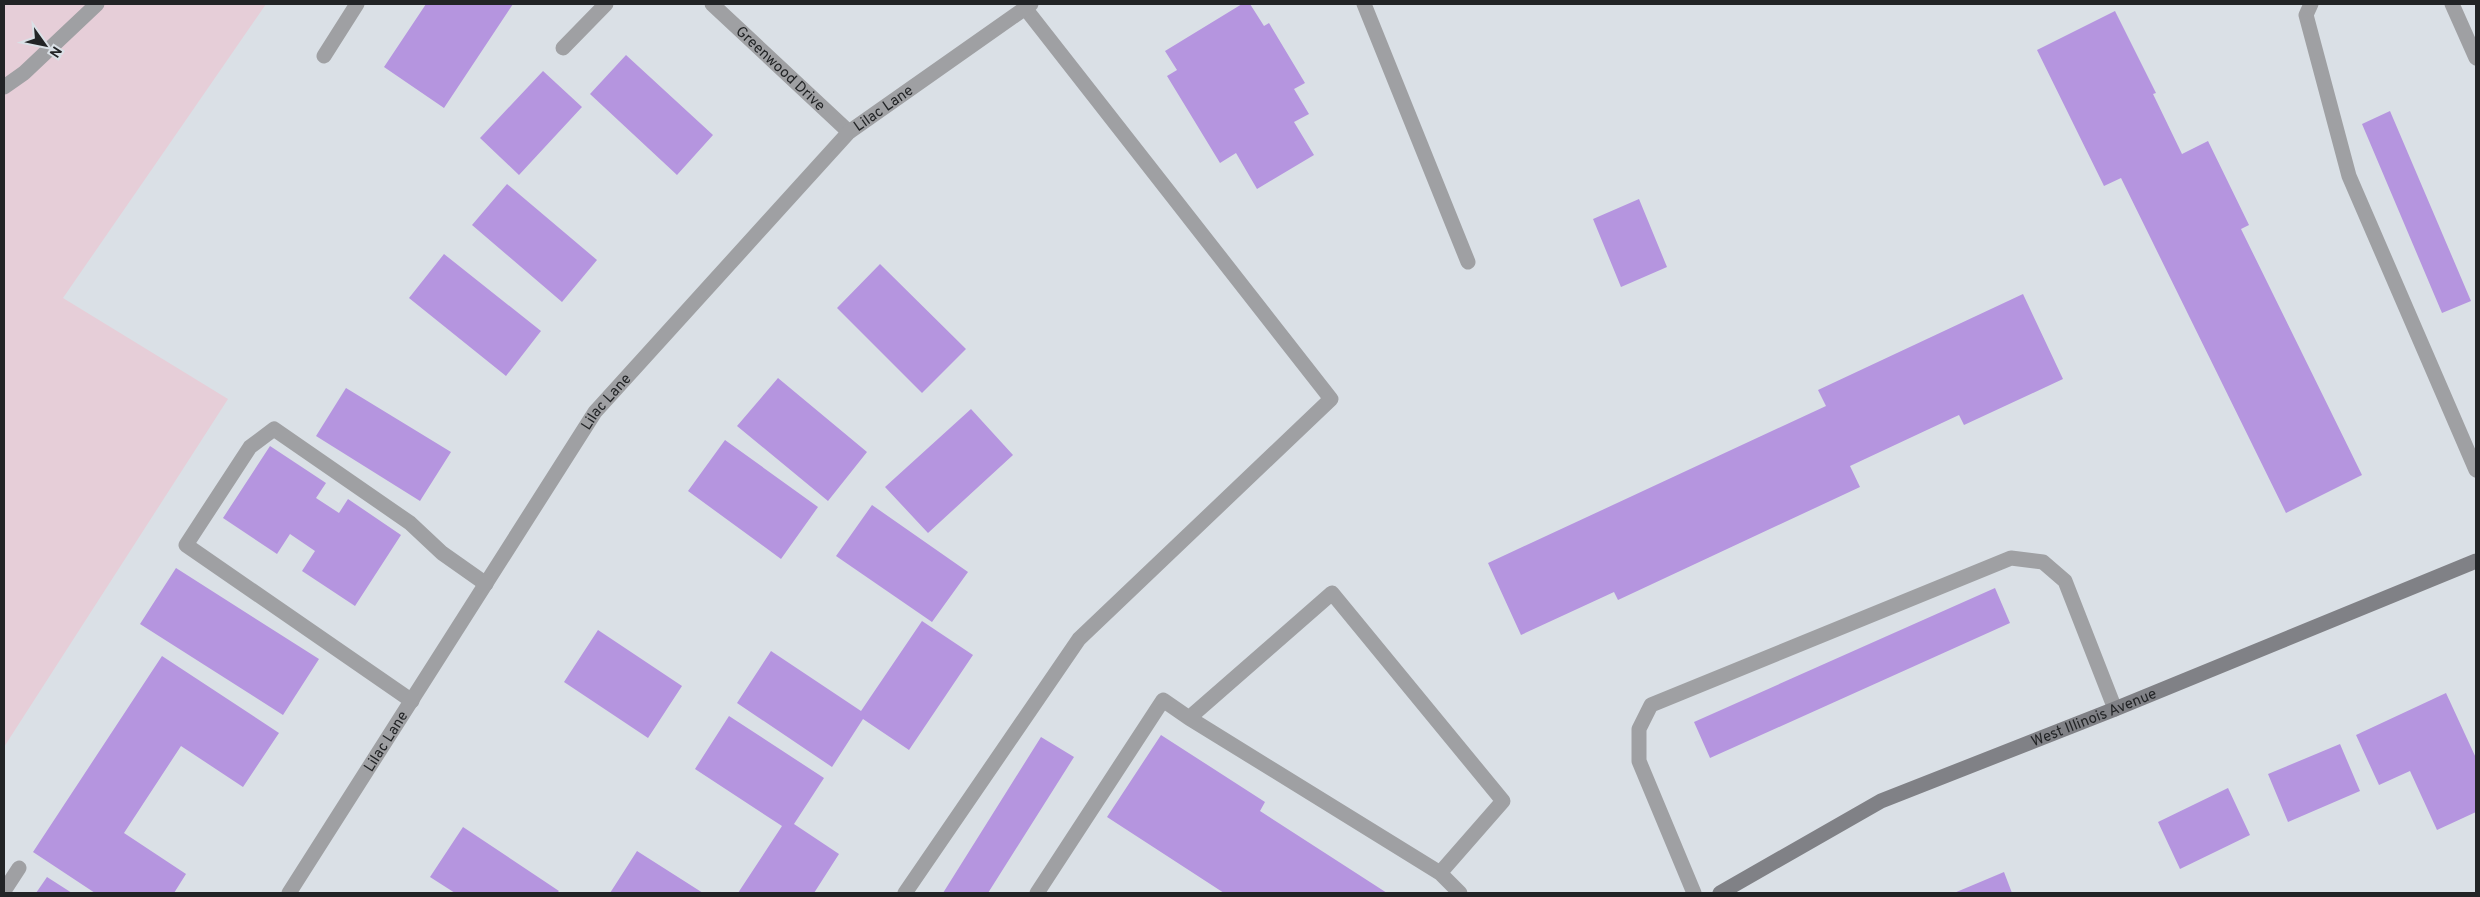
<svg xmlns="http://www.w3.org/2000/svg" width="2480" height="897" font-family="Overpass,sans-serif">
	<rect width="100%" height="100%" fill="#dae0e6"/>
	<path fill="#e6ced8" d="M 4,4 L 266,4 L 63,298 L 228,399 L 4,747 Z"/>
	<path fill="#b595df" d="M 426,4 L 513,4 L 444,108 L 384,67 Z
		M 1242,4 L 1250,4 L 1264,26 L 1269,23 L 1305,83 L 1294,89 L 1309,114 L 1294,122 L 1314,155 L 1257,189 L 1236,153 L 1220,163 L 1167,76 L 1177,70 L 1165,51 Z
		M 2115,11 L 2156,93 L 2153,94 L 2182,154 L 2208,141 L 2249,225 L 2241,229 L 2362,475 L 2286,513 L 2121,178 L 2104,186 L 2037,50 Z
		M 626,55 L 713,135 L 677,175 L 590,94 Z
		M 543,71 L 582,107 L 519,175 L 480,138 Z
		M 2390,111 L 2471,301 L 2442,313 L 2362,124 Z
		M 507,184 L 597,260 L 562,302 L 472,225 Z
		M 1639,199 L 1667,267 L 1621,287 L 1593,219 Z
		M 444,254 L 541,331 L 506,376 L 409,298 Z
		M 880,264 L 966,349 L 922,393 L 837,308 Z
		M 2023,294 L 2063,379 L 1964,425 L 1959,415 L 1850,466 L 1860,487 L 1618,600 L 1614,592 L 1521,635 L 1488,563 L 1826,406 L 1818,390 Z
		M 778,378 L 867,452 L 828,501 L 737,426 Z
		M 346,388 L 451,452 L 420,501 L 316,436 Z
		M 971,409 L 1013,455 L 928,533 L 885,487 Z
		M 725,440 L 818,507 L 781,559 L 688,491 Z
		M 270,446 L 326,483 L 316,498 L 339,513 L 348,499 L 401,535 L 355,606 L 302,571 L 315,551 L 290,534 L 277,554 L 223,518 Z
		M 872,505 L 968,572 L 932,622 L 836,556 Z
		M 176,568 L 319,659 L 283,715 L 140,624 Z
		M 1995,588 L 2010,623 L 1710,758 L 1694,722 Z
		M 922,621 L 973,655 L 909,750 L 863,719 L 832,767 L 737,703 L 771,651 L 861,711 Z
		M 598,630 L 682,686 L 648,738 L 564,682 Z
		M 162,656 L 279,733 L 243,787 L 181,746 L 124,833 L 186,874 L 174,893 L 95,893 L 33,852 Z
		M 2446,693 L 2476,758 L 2476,812 L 2437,830 L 2410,771 L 2379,785 L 2356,735 Z
		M 729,716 L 824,778 L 794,824 L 839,854 L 814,893 L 738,893 L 782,826 L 695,769 Z
		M 1161,735 L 1265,802 L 1260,811 L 1387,893 L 1224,893 L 1107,817 Z
		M 1041,737 L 1074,757 L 988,893 L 943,893 Z
		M 2340,744 L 2360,791 L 2288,822 L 2268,774 Z
		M 2228,788 L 2250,835 L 2180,869 L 2158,822 Z
		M 463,827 L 559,891 L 557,893 L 455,893 L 430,877 Z
		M 637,851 L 703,893 L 610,893 Z
		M 2004,872 L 2012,893 L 1954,893 Z
		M 47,877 L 72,893 L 36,893 Z"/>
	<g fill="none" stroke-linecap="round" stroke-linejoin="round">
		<path stroke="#9fa0a3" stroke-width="15" d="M 1364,4 L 1468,262
			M 2311,4 L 2306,15 L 2349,176 L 2476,470
			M 563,48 L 606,4
			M 324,56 L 357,4
			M 412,701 L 186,545 L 250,447 L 274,429 L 410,523 L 442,553 L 486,584
			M 1440,873 L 1503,801 L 1332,593 L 1189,718 L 1440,873 L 1460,893
			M 4,891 L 19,868
			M 905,893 L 1079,639 L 1331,399 L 1025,8
			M 1037,893 L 1163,700 L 1189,718
			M 1694,893 L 1639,761 L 1639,729 L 1651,705 L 2011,558 L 2043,562 L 2065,581 L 2115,709"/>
		<g stroke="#9fa0a3" stroke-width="15">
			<path id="s1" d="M 712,4 L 849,132"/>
			<path d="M 2452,4 L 2476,58"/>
			<path d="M 4,87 L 24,73 L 97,4"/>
			<path id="s2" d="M 289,893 L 595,412 L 849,132 L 1031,4"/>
		</g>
		<path stroke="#808186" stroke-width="15" id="s3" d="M 1720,893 L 1881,801 L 2115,709 L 2476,561"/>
	</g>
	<g text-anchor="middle" stroke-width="4.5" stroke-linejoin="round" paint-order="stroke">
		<g font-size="15" fill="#222426" stroke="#dae0e6">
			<text dy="5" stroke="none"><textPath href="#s1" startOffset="94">Greenwood Drive</textPath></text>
			<text dy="5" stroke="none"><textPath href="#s2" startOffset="990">Lilac Lane</textPath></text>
			<text dy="5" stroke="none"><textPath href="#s2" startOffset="585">Lilac Lane</textPath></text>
			<text dy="5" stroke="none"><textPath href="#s3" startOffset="414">West Illinois Avenue</textPath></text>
			<text dy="5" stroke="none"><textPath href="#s2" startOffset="180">Lilac Lane</textPath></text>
		</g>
	</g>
	<rect width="2480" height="897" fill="none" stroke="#222426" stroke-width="10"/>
	<g transform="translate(45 45) rotate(123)" stroke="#dae0e6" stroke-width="4" paint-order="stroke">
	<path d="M0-4L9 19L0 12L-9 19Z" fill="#222426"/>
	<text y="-8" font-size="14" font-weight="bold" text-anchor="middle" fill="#222426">N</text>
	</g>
</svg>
